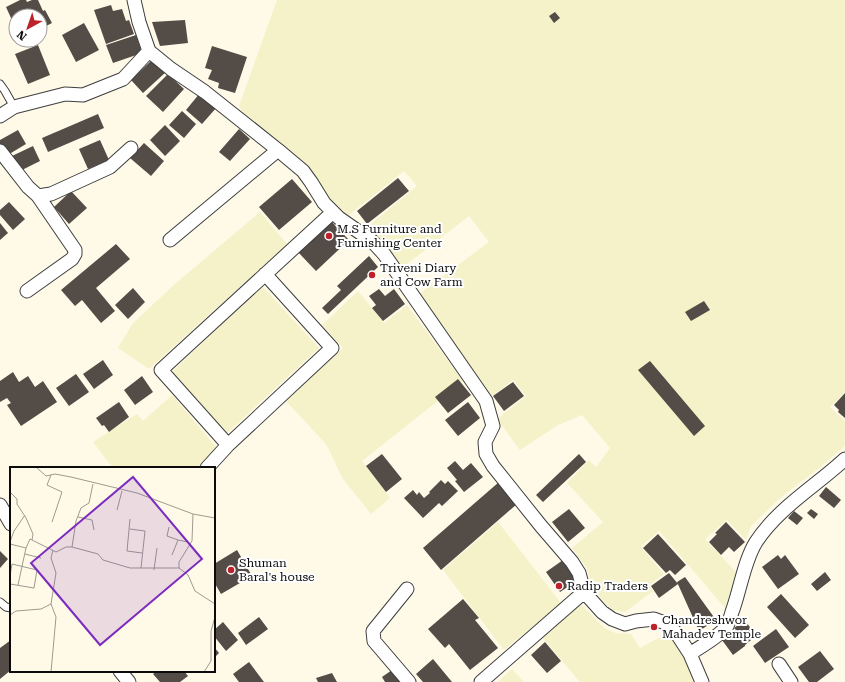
<svg xmlns="http://www.w3.org/2000/svg" width="845" height="682" font-family="'Roboto Serif',serif">
	<rect width="100%" height="100%" fill="#fffae8"/>
	<path fill="#f5f1c8" d="M 277,0 L 845,0 L 845,392 L 830,407 L 845,421 L 845,446 L 818,469 L 780,498 L 751,526 L 746,540 L 727,520 L 705,539 L 737,573 L 725,608 L 659,531 L 641,547 L 664,574 L 649,585 L 653,591 L 625,612 L 613,610 L 602,600 L 592,587 L 586,567 L 572,548 L 603,522 L 567,483 L 589,460 L 596,467 L 610,448 L 582,415 L 558,425 L 520,450 L 497,419 L 526,396 L 513,380 L 491,397 L 419,294 L 489,242 L 469,216 L 402,268 L 377,237 L 366,228 L 417,186 L 404,171 L 349,215 L 337,208 L 327,197 L 308,166 L 243,113 L 239,106 Z
		M 260,212 L 287,244 L 149,369 L 118,348 L 133,323 L 176,283 Z
		M 263,287 L 319,348 L 227,433 L 172,372 L 233,314 Z
		M 358,291 L 384,323 L 407,305 L 463,381 L 362,461 L 390,498 L 371,514 L 343,479 L 326,444 L 286,401 L 343,348 L 322,325 Z
		M 172,395 L 218,449 L 199,468 L 113,468 L 93,442 L 137,414 L 143,421 Z
		M 498,522 L 561,603 L 504,650 L 443,570 Z
		M 579,606 L 582,606 L 584,607 L 601,625 L 608,630 L 616,633 L 631,634 L 640,648 L 664,635 L 671,639 L 676,643 L 680,650 L 695,682 L 580,682 L 542,637 Z
		M 512,669 L 524,682 L 498,682 Z"/>
	<path fill="#534c47" d="M 20,0 L 26,0 L 27,2 L 32,0 L 38,0 L 43,11 L 45,10 L 52,23 L 40,29 L 40,16 L 16,16 L 16,29 L 6,7 Z
		M 111,5 L 113,11 L 122,9 L 126,21 L 129,20 L 134,34 L 106,44 L 94,10 Z
		M 555,12 L 560,18 L 554,23 L 549,16 Z
		M 185,20 L 188,43 L 160,46 L 152,22 Z
		M 84,23 L 99,50 L 76,62 L 62,35 Z
		M 136,35 L 142,53 L 113,63 L 106,45 Z
		M 38,45 L 50,75 L 28,84 L 15,54 Z
		M 212,46 L 247,57 L 235,93 L 218,88 L 219,83 L 208,79 L 212,70 L 205,68 Z
		M 154,58 L 166,72 L 143,93 L 131,80 Z
		M 168,74 L 184,89 L 163,112 L 146,96 Z
		M 200,93 L 217,107 L 202,124 L 186,110 Z
		M 182,111 L 196,124 L 184,138 L 169,125 Z
		M 98,114 L 104,128 L 48,152 L 42,138 Z
		M 165,125 L 180,141 L 165,156 L 150,140 Z
		M 239,129 L 250,139 L 230,161 L 219,152 Z
		M 18,130 L 26,144 L 6,156 L 0,146 L 0,140 Z
		M 100,140 L 109,160 L 88,169 L 79,149 Z
		M 144,143 L 164,161 L 151,176 L 130,158 Z
		M 33,146 L 40,161 L 20,171 L 12,156 Z
		M 398,178 L 409,191 L 367,224 L 357,211 Z
		M 292,179 L 312,202 L 279,230 L 259,207 Z
		M 71,191 L 87,208 L 69,224 L 54,207 Z
		M 9,202 L 25,219 L 13,230 L 0,215 L 0,210 Z
		M 331,221 L 349,240 L 316,271 L 298,252 Z
		M 0,223 L 8,233 L 0,240 Z
		M 116,244 L 130,259 L 96,288 L 115,311 L 101,323 L 82,300 L 75,306 L 61,290 Z
		M 369,256 L 378,267 L 328,314 L 322,308 L 341,290 L 337,286 Z
		M 133,288 L 145,302 L 128,319 L 115,305 Z
		M 379,289 L 385,296 L 394,289 L 405,304 L 383,321 L 372,308 L 376,305 L 369,296 Z
		M 704,301 L 710,310 L 691,321 L 685,312 Z
		M 103,360 L 113,375 L 94,389 L 83,374 Z
		M 650,361 L 705,426 L 694,436 L 638,370 Z
		M 13,372 L 19,382 L 28,376 L 35,387 L 43,381 L 57,402 L 21,426 L 7,405 L 11,403 L 7,398 L 0,402 L 0,381 Z
		M 76,374 L 89,392 L 69,406 L 56,388 Z
		M 142,376 L 153,392 L 135,405 L 124,390 Z
		M 458,379 L 471,395 L 448,413 L 435,397 Z
		M 513,382 L 524,396 L 504,411 L 493,396 Z
		M 845,393 L 845,418 L 838,412 L 839,410 L 834,405 Z
		M 119,402 L 129,417 L 109,432 L 104,425 L 102,426 L 96,418 Z
		M 468,402 L 480,418 L 458,436 L 445,420 Z
		M 382,454 L 402,479 L 386,492 L 366,466 Z
		M 579,454 L 586,462 L 543,502 L 536,495 Z
		M 455,461 L 463,470 L 471,463 L 483,477 L 464,492 L 455,481 L 457,480 L 447,468 Z
		M 441,480 L 445,484 L 448,481 L 458,491 L 442,506 L 439,503 L 423,518 L 404,498 L 413,490 L 417,495 L 419,492 L 424,498 L 430,493 L 429,492 Z
		M 499,482 L 517,504 L 441,570 L 423,548 Z
		M 826,487 L 841,500 L 834,508 L 819,496 Z
		M 569,509 L 585,528 L 568,542 L 552,522 Z
		M 811,509 L 818,514 L 814,519 L 807,513 Z
		M 794,511 L 803,518 L 797,525 L 788,518 Z
		M 726,522 L 745,542 L 734,552 L 729,547 L 721,555 L 709,542 L 717,534 L 715,533 Z
		M 658,534 L 686,565 L 675,575 L 670,570 L 666,573 L 643,548 Z
		M 237,550 L 252,576 L 221,594 L 214,582 L 214,564 Z
		M 0,551 L 8,559 L 0,568 Z
		M 778,555 L 781,559 L 785,555 L 799,574 L 778,589 L 762,567 Z
		M 563,560 L 577,581 L 560,592 L 546,572 Z
		M 825,572 L 831,580 L 817,591 L 811,584 Z
		M 669,573 L 678,584 L 659,598 L 651,586 Z
		M 685,577 L 716,620 L 699,631 L 677,582 Z
		M 781,594 L 809,625 L 795,638 L 767,607 Z
		M 463,599 L 479,618 L 475,620 L 498,648 L 470,670 L 449,644 L 445,648 L 428,629 Z
		M 259,617 L 268,629 L 246,645 L 238,633 Z
		M 745,620 L 756,636 L 745,645 L 745,646 L 733,655 L 722,640 L 736,630 L 734,628 Z
		M 223,622 L 238,640 L 226,651 L 214,636 L 214,630 Z
		M 776,629 L 789,647 L 765,663 L 753,646 Z
		M 11,640 L 11,670 L 0,679 L 0,648 Z
		M 545,642 L 561,661 L 547,673 L 531,655 Z
		M 214,647 L 219,653 L 214,658 Z
		M 820,651 L 834,669 L 817,682 L 809,682 L 798,667 Z
		M 433,659 L 452,682 L 423,682 L 416,674 Z
		M 249,662 L 264,682 L 239,682 L 233,674 Z
		M 392,670 L 401,682 L 385,682 L 382,677 Z
		M 157,671 L 184,671 L 188,676 L 180,682 L 160,682 L 153,674 Z
		M 332,673 L 337,682 L 318,682 L 316,678 Z"/>
	<g fill="none" stroke-linecap="round" stroke-linejoin="round">
		<g stroke="#3e3e3e" stroke-width="9">
			<path id="lane" d="M 0,84 L 5,91 L 14,107
				M 0,602 L 6,607 L 11,608"/>
		</g>
		<g stroke="#3e3e3e" stroke-width="15">
			<path id="street" d="M 149,51 L 171,69 L 205,92 L 278,150 L 303,171 L 311,182 L 324,203 L 339,218 L 372,241 L 384,254 L 486,401 L 493,426 L 485,442 L 486,454 L 493,466 L 541,526 L 572,562 L 579,573 L 584,592
				M 0,116 L 14,107 L 65,94 L 83,95 L 123,79 L 149,51 L 139,22 L 134,0
				M 0,151 L 28,187 L 38,196 L 51,194 L 110,167 L 131,148
				M 170,240 L 278,150
				M 27,291 L 72,259 L 75,254 L 75,250 L 38,196
				M 228,445 L 161,370 L 333,212
				M 207,468 L 228,445 L 332,348 L 265,274
				M 0,505 L 11,524
				M 407,589 L 373,631 L 374,641 L 409,682
				M 690,654 C 702,645 718,638 727,626 C 729,622 731,616 732,612 C 740,591 744,561 756,542 C 778,508 816,486 845,459
				M 779,664 L 791,682
				M 120,671 L 129,682
				M 481,682 L 584,592 L 602,612 L 612,619 L 625,624 L 636,621 L 654,619 L 668,624 L 677,634 L 690,654 L 702,682"/>
		</g>
		<use href="#lane" stroke="#fff" stroke-width="7"/>
		<use href="#street" stroke="#fff" stroke-width="13"/>
	</g>
	<g fill="#bd2129" stroke="#fff" stroke-width="1.5">
		<circle cx="329" cy="236" r="4"/>
		<circle cx="372" cy="275" r="4"/>
		<circle cx="231" cy="570" r="4"/>
		<circle cx="559" cy="586" r="4"/>
		<circle cx="654" cy="627" r="4"/>
	</g>
	<g text-anchor="middle" stroke-width="4" stroke-linejoin="round" paint-order="stroke">
		<g font-size="12" fill="#0b0b0b" stroke="#fff" text-anchor="start">
			<text x="337" y="233">M.S Furniture and<tspan x="337" dy="14">Furnishing Center</tspan></text>
			<text x="380" y="272">Triveni Diary<tspan x="380" dy="14">and Cow Farm</tspan></text>
			<text x="239" y="567">Shuman<tspan x="239" dy="14">Baral's house</tspan></text>
			<text x="567" y="590">Radip Traders</text>
			<text x="662" y="624">Chandreshwor<tspan x="662" dy="14">Mahadev Temple</tspan></text>
		</g>
	</g>
	<g transform="translate(10 467)">
		<rect width="205" height="205" fill="#fffae8"/>
		<path fill="none" stroke="#9d9a90" stroke-width="1" d="M 26,0 L 36,9 L 45,7 L 61,10 L 127,26 L 183,47 L 205,51M 41,8 L 37,18 L 52,25 L 42,55M 0,25 L 7,32 L 7,37 L 16,51 L 23,67 L 22,73M 107,43 L 112,24M 183,47 L 182,74 L 169,95 L 169,101 L 178,108 L 185,124 L 205,137M 68,50 L 82,53 L 84,63M 120,52 L 117,84 L 132,86M 159,60 L 157,69 L 168,73M 120,62 L 135,64 L 131,101M 0,75 L 4,64 L 15,48M 0,77 L 16,81 L 20,72 L 46,85 L 56,80 L 62,80 L 66,54 L 71,41 L 79,36 L 83,17M 62,80 L 88,87 L 93,93 L 120,101 L 169,101M 15,87 L 31,91M 162,88 L 168,73 L 178,75 L 180,78M 144,103 L 147,81M 0,109 L 2,97 L 27,103 L 24,121 L 0,117M 8,118 L 16,81M 0,148 L 6,144 L 31,142 L 41,137M 41,205 L 46,150 L 41,137 L 46,106 L 41,91 L 43,83M 194,205 L 201,194 L 201,164 L 205,150"/>
		<path fill="#7b2cbf" fill-opacity="0.15" stroke="#7b2cbf" stroke-width="2" d="M 123,10 L 192,92 L 90,178 L 21,96 Z"/>
		<rect width="205" height="205" fill="none" stroke="#0b0b0b" stroke-width="2"/>
	</g>
	<g transform="translate(28 28) rotate(220)"><circle r="19" fill="#ffffff" stroke="#9d9d9d"/>
	<path d="M0-3L7 15L0 10L-7 15Z" fill="#bd2129"/>
	<text y="-6" font-size="11" font-weight="bold" text-anchor="middle" fill="#0b0b0b">N</text>
	</g>
</svg>
